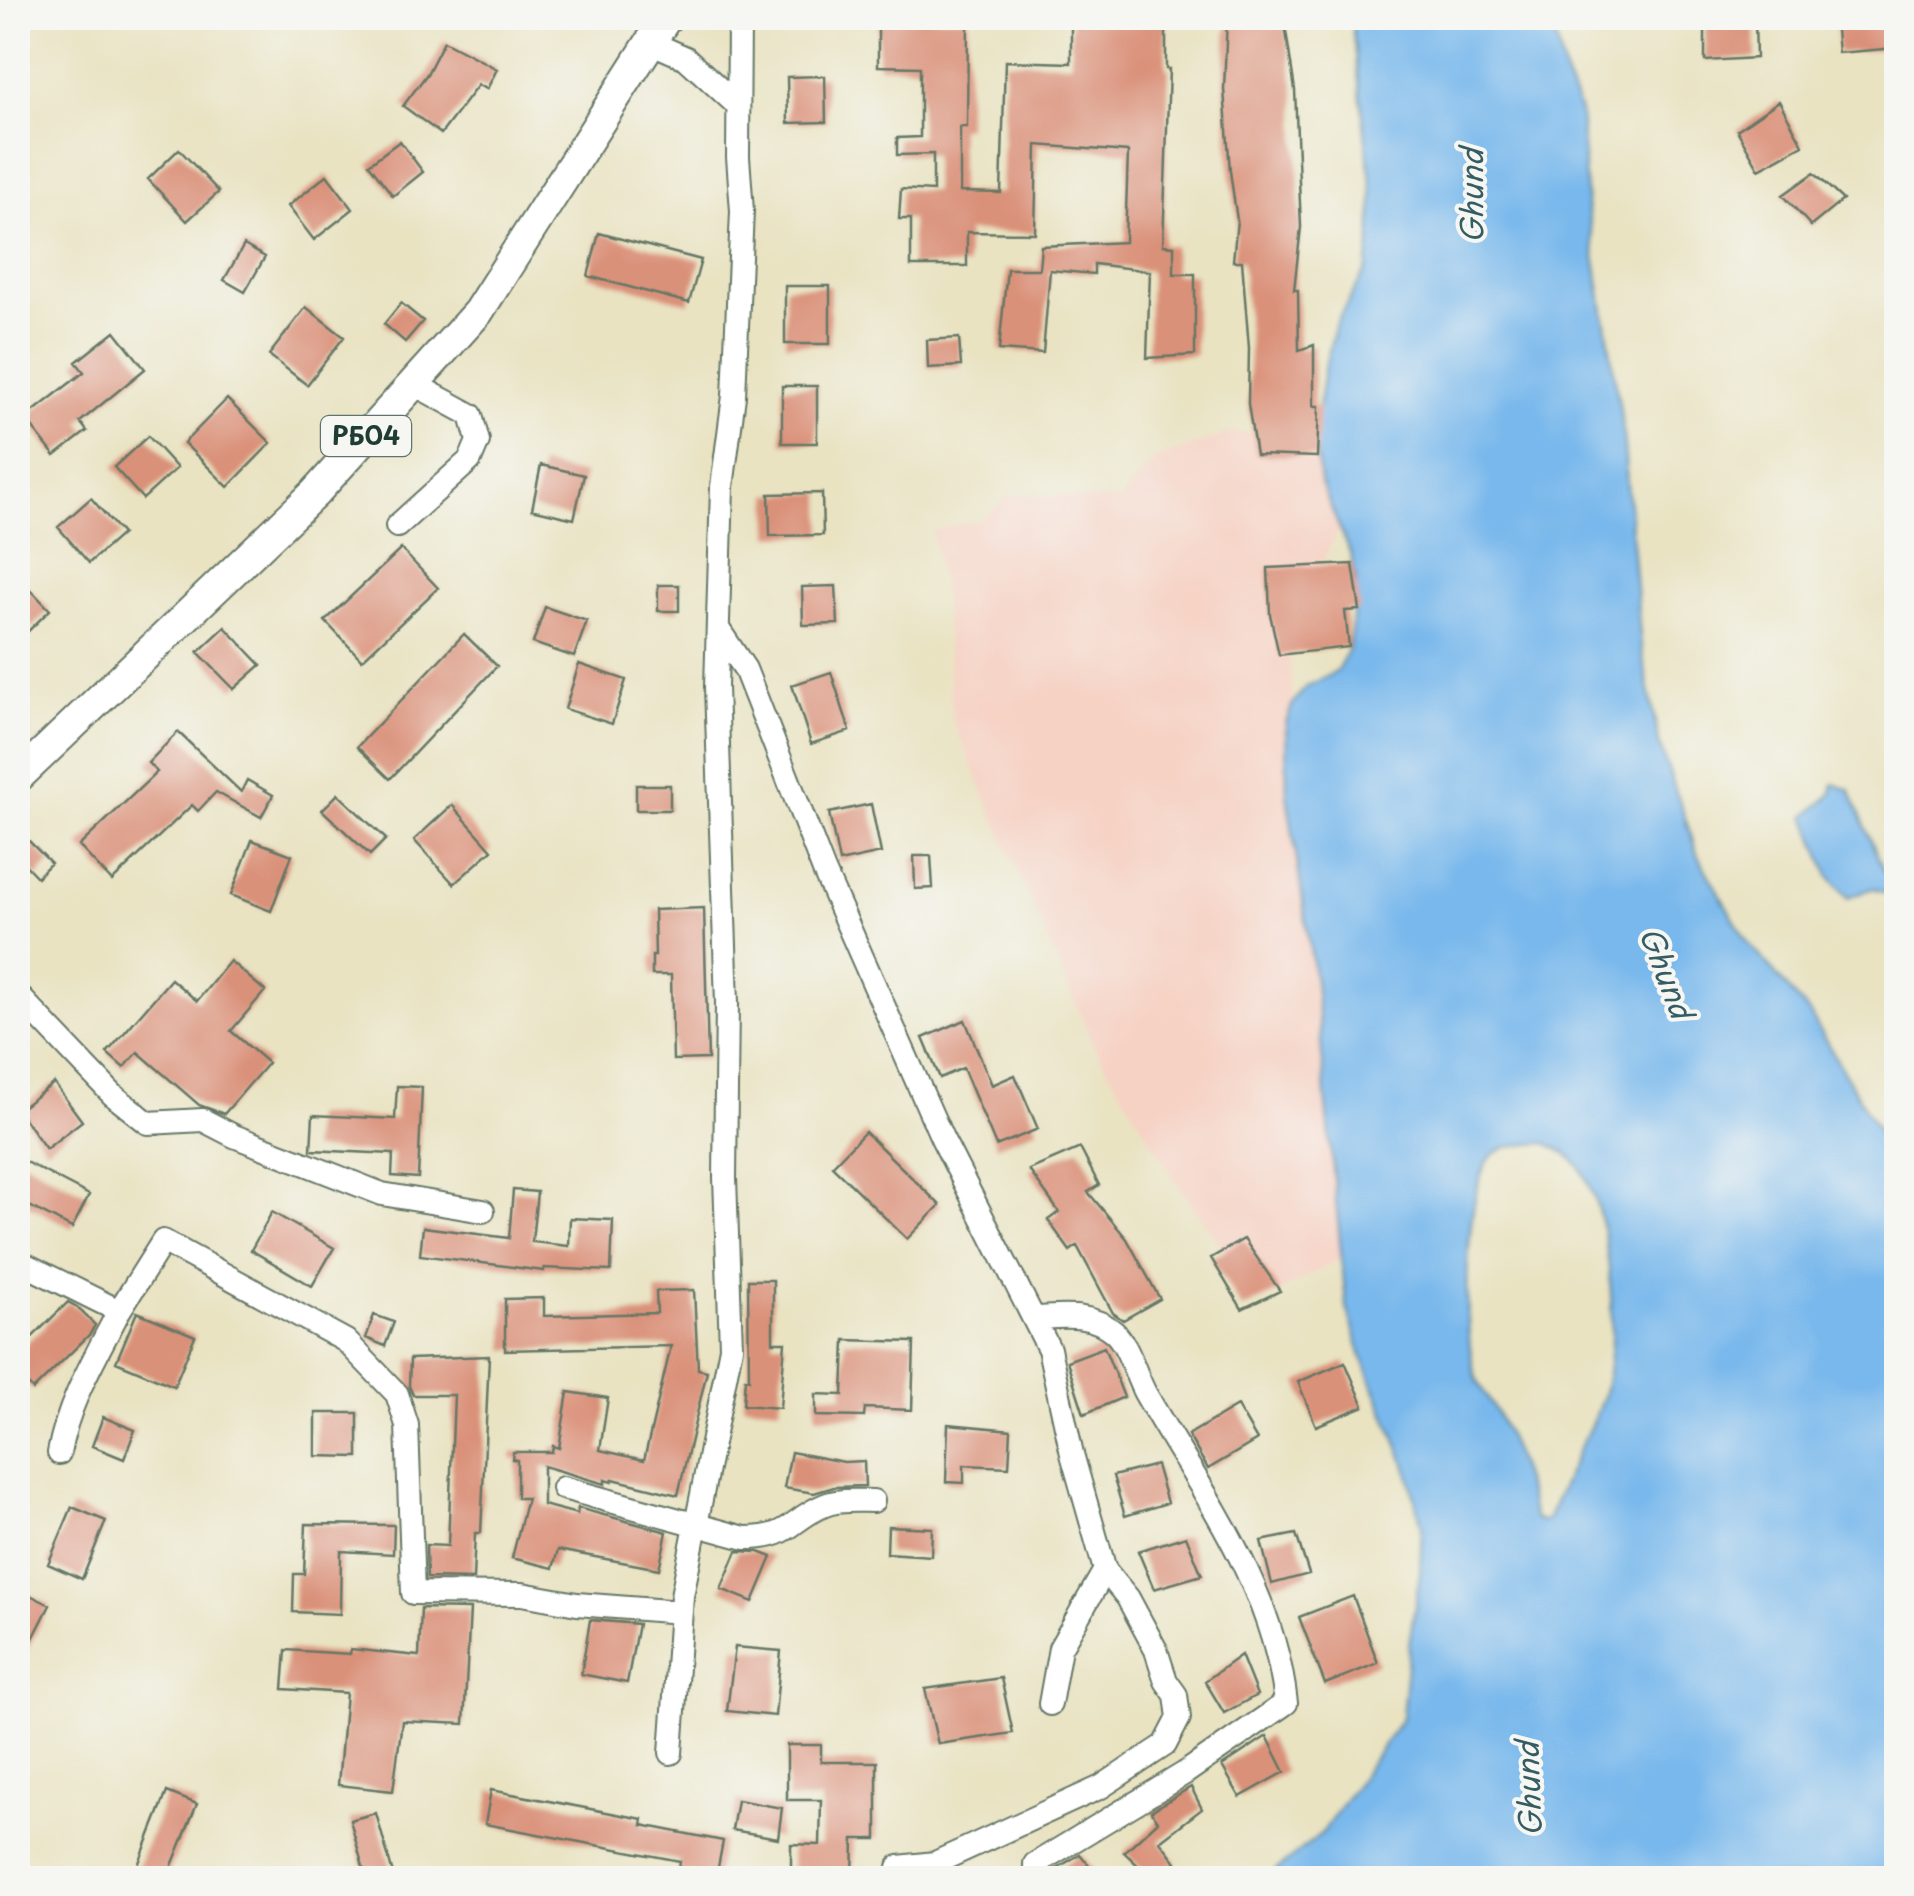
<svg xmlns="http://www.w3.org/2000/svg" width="1914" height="1896" font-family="'Playpen Sans',sans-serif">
	<rect width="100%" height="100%" fill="#f6f6f2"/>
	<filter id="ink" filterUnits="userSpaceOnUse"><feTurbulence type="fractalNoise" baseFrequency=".01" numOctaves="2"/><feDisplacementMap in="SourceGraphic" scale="20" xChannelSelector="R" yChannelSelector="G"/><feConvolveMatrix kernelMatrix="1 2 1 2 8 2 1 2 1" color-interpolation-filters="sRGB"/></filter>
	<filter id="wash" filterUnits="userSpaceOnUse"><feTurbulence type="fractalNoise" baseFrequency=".0048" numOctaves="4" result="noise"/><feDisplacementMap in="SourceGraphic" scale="40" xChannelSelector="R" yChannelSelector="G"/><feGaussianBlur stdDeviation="2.25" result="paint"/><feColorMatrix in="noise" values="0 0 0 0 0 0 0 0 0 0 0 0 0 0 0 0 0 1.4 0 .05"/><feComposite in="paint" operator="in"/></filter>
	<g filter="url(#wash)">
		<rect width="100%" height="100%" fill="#e9e3c2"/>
		<path fill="#f6d2c4" d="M 1233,432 L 1314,436 L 1320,481 L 1340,528 L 1287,630 L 1293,702 L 1286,723 L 1342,1258 L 1261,1302 L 1177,1183 L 1095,1048 L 952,720 L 943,590 L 932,531 L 980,520 L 1011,494 L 1121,500 L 1154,460 Z"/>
		<path fill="#78b8ec" stroke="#4c7a90" stroke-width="2.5" fill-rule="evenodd" d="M 1351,18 L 1551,18 L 1564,73 L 1580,111 L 1587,205 L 1622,423 L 1641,647 L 1659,743 L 1698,856 L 1746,940 L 1810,1014 L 1891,1153 L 1896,1155 L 1896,1878 L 1267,1878 L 1323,1832 L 1402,1718 L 1409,1644 L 1420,1574 L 1422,1526 L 1407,1467 L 1362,1357 L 1346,1304 L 1315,982 L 1287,794 L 1286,723 L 1293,703 L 1306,687 L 1337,671 L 1349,647 L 1355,601 L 1356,578 L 1351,556 L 1320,481 L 1314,436 L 1324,370 L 1336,324 L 1367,268 L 1371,237 L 1373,197 ZM 1546,1143 C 1558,1148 1570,1154 1578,1165 C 1612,1212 1618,1328 1606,1384 C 1601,1410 1586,1433 1576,1456 C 1566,1477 1557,1499 1547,1520 L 1541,1521 L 1534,1518 C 1526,1481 1515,1450 1499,1417 C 1492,1404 1482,1391 1476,1377 C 1462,1339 1464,1190 1489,1159 C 1501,1144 1528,1144 1546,1143 Z
			M 1834,784 L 1850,790 L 1885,874 L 1896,885 L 1896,897 L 1873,888 L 1848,898 L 1829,876 L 1806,816 L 1831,795 Z"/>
		<g id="blocks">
			<path fill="#da9179" d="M 878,18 L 968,18 L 967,127 L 960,127 L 960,192 L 1001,193 L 1005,61 L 1071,63 L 1071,18 L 1166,18 L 1166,69 L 1169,69 L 1163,245 L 1174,246 L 1174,274 L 1195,274 L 1195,355 L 1147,358 L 1150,271 L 1094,264 L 1094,274 L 1050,270 L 1043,353 L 999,350 L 1007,269 L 1039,269 L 1041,246 L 1125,242 L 1128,152 L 1037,145 L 1035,233 L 967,232 L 967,266 L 911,266 L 911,219 L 899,219 L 901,189 L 933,191 L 933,154 L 897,155 L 897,138 L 920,137 L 920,67 L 878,66 Z
				M 1227,18 L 1284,18 L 1295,90 L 1301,227 L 1294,290 L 1298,290 L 1299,350 L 1314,345 L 1314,406 L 1319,406 L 1317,457 L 1256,455 L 1248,404 L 1249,348 L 1242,261 L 1233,261 L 1237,220 L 1230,171 L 1224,89 Z
				M 1705,18 L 1755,18 L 1756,58 L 1705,61 Z
				M 1835,18 L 1896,18 L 1896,48 L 1838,53 Z
				M 444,41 L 497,69 L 487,89 L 478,85 L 441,134 L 403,106 L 427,74 Z
				M 825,76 L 826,122 L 788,123 L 787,77 Z
				M 1779,101 L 1803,145 L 1759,169 L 1737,130 Z
				M 400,141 L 423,172 L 393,196 L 369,164 Z
				M 179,149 L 219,192 L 187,221 L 148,179 Z
				M 1814,173 L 1843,200 L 1811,226 L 1783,195 Z
				M 327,175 L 353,209 L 314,240 L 288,206 Z
				M 599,233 L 701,260 L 689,303 L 588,276 Z
				M 244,245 L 265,257 L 245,292 L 224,280 Z
				M 785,286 L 830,286 L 830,344 L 785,344 Z
				M 401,303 L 423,321 L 405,342 L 384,324 Z
				M 306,307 L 344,337 L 307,385 L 269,355 Z
				M 115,331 L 145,369 L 80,422 L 87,431 L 55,456 L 25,418 L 84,372 L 76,362 Z
				M 959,338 L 961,366 L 928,368 L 927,340 Z
				M 782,386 L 817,386 L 817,443 L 782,443 Z
				M 227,399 L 271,443 L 228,487 L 184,443 Z
				M 148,436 L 177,468 L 143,499 L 114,467 Z
				M 541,465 L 584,475 L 574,519 L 532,509 Z
				M 822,493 L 823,535 L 770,536 L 769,494 Z
				M 91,498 L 122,534 L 89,563 L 58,527 Z
				M 401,549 L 438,588 L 362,660 L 325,621 Z
				M 1353,564 L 1360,610 L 1345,611 L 1349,647 L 1279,655 L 1270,614 L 1268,568 Z
				M 658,585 L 679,585 L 679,611 L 658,611 Z
				M 836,586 L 838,624 L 803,625 L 802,587 Z
				M 28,587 L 50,610 L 18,641 L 18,597 Z
				M 545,607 L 587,621 L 574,657 L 533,643 Z
				M 225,627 L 261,665 L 234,689 L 198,652 Z
				M 464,634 L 497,666 L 390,779 L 357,747 Z
				M 579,664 L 626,680 L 612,724 L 565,709 Z
				M 831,672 L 850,731 L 811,744 L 792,685 Z
				M 178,732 L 241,792 L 247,780 L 273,795 L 261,817 L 216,792 L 198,811 L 192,805 L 112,881 L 79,846 L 157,772 L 148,763 Z
				M 636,785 L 670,785 L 670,810 L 636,810 Z
				M 338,794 L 386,839 L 370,855 L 322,810 Z
				M 871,804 L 881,853 L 839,862 L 829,813 Z
				M 452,805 L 492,850 L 454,884 L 414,840 Z
				M 18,830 L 51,863 L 37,877 L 18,857 Z
				M 252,840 L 292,855 L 271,911 L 231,895 Z
				M 914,856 L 931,856 L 933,888 L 915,889 Z
				M 704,908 L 708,1059 L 673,1060 L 671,975 L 652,975 L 652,956 L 655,956 L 654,910 Z
				M 230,961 L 265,991 L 231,1031 L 268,1063 L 224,1114 L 199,1105 L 138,1052 L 124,1068 L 107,1053 L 171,979 L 197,1001 Z
				M 965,1020 L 992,1085 L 1015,1075 L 1038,1129 L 996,1146 L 963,1068 L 940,1078 L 923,1038 Z
				M 54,1083 L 82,1121 L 46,1149 L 18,1110 Z
				M 397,1086 L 422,1087 L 418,1178 L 392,1176 L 393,1154 L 311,1150 L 313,1115 L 395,1119 Z
				M 865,1132 L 940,1205 L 907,1239 L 832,1166 Z
				M 1080,1148 L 1099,1185 L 1088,1192 L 1127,1239 L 1160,1299 L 1123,1320 L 1113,1313 L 1077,1246 L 1070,1251 L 1048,1220 L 1059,1212 L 1029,1170 Z
				M 18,1158 L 89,1195 L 72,1228 L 18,1200 Z
				M 513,1190 L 537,1192 L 532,1242 L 569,1246 L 570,1218 L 613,1220 L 611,1271 L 544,1268 L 544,1271 L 420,1255 L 423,1227 L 509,1238 Z
				M 272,1212 L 334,1248 L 312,1286 L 251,1250 Z
				M 1244,1239 L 1280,1291 L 1242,1309 L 1211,1258 Z
				M 748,1280 L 773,1280 L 773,1342 L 785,1342 L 780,1408 L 743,1405 L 745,1378 L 749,1379 Z
				M 694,1290 L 698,1369 L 707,1371 L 678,1495 L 613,1479 L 612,1482 L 605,1480 L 605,1484 L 543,1466 L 543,1505 L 577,1514 L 578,1508 L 667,1532 L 659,1569 L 558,1550 L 553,1568 L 512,1558 L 527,1498 L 517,1498 L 517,1460 L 512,1459 L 513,1452 L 552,1452 L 553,1446 L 559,1448 L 568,1392 L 608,1398 L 600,1450 L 644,1460 L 671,1346 L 505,1350 L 505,1299 L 544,1298 L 544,1316 L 657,1313 L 656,1291 Z
				M 68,1302 L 77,1307 L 95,1325 L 90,1334 L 33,1390 L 18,1375 L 18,1351 Z
				M 137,1312 L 195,1336 L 174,1386 L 116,1362 Z
				M 374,1315 L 394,1322 L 385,1346 L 366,1338 Z
				M 845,1340 L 914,1342 L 912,1410 L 865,1408 L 864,1417 L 816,1416 L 816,1394 L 843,1395 Z
				M 1104,1347 L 1124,1397 L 1084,1414 L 1067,1361 Z
				M 489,1356 L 481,1533 L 475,1533 L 473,1579 L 427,1578 L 426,1545 L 448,1546 L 454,1395 L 413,1395 L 409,1386 L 410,1359 Z
				M 1345,1362 L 1364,1406 L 1316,1426 L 1298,1382 Z
				M 1237,1406 L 1257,1440 L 1208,1469 L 1188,1435 Z
				M 316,1413 L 358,1413 L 358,1457 L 316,1456 Z
				M 103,1417 L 135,1430 L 124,1459 L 92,1446 Z
				M 948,1424 L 1011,1430 L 1009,1467 L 964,1465 L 964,1483 L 946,1482 Z
				M 791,1452 L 844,1462 L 864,1461 L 865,1486 L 834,1487 L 814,1493 L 784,1488 Z
				M 1156,1465 L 1167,1503 L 1125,1516 L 1113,1476 Z
				M 72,1507 L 106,1521 L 82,1579 L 48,1564 Z
				M 306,1524 L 394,1525 L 393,1554 L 341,1551 L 340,1614 L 293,1612 L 294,1574 L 304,1574 Z
				M 888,1526 L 932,1528 L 931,1556 L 887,1553 Z
				M 1296,1534 L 1309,1574 L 1272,1584 L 1261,1541 Z
				M 1186,1536 L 1202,1575 L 1154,1589 L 1138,1551 Z
				M 737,1551 L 759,1552 L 772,1557 L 753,1602 L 721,1589 Z
				M 18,1589 L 50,1605 L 18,1668 Z
				M 1353,1596 L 1378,1663 L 1325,1684 L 1299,1617 Z
				M 421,1608 L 470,1609 L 464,1724 L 402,1721 L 393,1791 L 338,1785 L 346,1693 L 283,1689 L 286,1650 L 350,1654 L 351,1649 L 419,1656 Z
				M 590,1620 L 638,1624 L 627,1683 L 581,1674 Z
				M 735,1647 L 781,1651 L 775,1716 L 727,1711 Z
				M 1241,1655 L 1257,1695 L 1224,1713 L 1205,1681 Z
				M 1001,1678 L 1013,1733 L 938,1744 L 925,1689 Z
				M 1267,1736 L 1285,1772 L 1240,1797 L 1222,1766 Z
				M 787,1745 L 821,1745 L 821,1762 L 877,1762 L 877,1839 L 854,1839 L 853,1878 L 791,1878 L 791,1844 L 820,1845 L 821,1800 L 787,1800 Z
				M 1191,1787 L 1202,1809 L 1160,1841 L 1176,1862 L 1151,1878 L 1124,1852 L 1158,1821 L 1151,1811 Z
				M 491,1790 L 643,1819 L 642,1825 L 723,1841 L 716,1878 L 678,1874 L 680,1861 L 485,1824 Z
				M 167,1792 L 197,1804 L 167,1878 L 133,1878 Z
				M 737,1800 L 782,1808 L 778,1838 L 732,1830 Z
				M 376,1813 L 394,1878 L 366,1878 L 350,1820 Z
				M 1080,1854 L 1100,1878 L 1037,1878 L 1043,1877 Z"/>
		</g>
	</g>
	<g filter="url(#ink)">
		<use href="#blocks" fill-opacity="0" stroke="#676" stroke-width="2.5"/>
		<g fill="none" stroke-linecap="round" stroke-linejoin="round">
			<g stroke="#676" stroke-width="26">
				<path id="minor" d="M 652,43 L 686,58 L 738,106
					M 397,526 L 470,460 L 478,441 L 471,415 L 414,384
					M 719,630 L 745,669 L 824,871 L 942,1138 L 1049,1349 L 1072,1454 L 1105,1570 L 1128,1598 L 1156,1650 L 1166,1681 L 1176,1695 L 1179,1718 L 1165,1745 L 1101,1787 L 935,1863 L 899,1867
					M 18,995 L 113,1095 L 148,1123 L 203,1120 L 234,1136 L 382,1194 L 483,1211
					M 18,1261 L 119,1311 C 96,1356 68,1402 59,1453
					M 119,1311 L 163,1241 L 346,1341 L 397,1394 L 407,1425 L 413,1593 L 522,1594 L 577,1604 L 681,1612
					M 1034,1318 C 1063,1317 1091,1312 1114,1332 C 1129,1346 1135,1375 1145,1393 C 1202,1493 1273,1585 1286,1703 L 1185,1773 L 1035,1864
					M 563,1488 L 745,1538 C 793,1538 788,1520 825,1505 C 839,1499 858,1501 873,1501
					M 1050,1704 L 1060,1648 L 1105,1570
					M 671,1753 L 682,1596 L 731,1347 L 725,1178 L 727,1003 L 716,687 L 722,487 L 734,396 L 742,211 L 738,157 L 739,18"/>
			</g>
			<g stroke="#676" stroke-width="34">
				<path id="major" d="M 18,777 L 315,493 L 478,312 L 666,18"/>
			</g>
			<use href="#minor" stroke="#fff" stroke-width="22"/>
			<use href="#major" stroke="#fff" stroke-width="30"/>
		</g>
	</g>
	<g text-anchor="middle" stroke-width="8" stroke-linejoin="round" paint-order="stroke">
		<rect fill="#f6f6f2" stroke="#60746d" stroke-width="2.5" x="321" y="416" width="90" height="40" rx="8"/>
		<g font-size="25" font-weight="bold" fill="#1f3d34">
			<text x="366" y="445">РБ04</text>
		</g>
		<g font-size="30" font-style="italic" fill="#355c62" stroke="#f6f6f2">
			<text transform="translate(1473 196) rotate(-90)" y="10">Ghund</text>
			<text transform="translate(1665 973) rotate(69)" y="10">Ghund</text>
			<text transform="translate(1530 1789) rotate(-92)" y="10">Ghund</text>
		</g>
	</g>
	<rect width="1914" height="1896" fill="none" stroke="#f6f6f2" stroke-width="60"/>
</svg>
